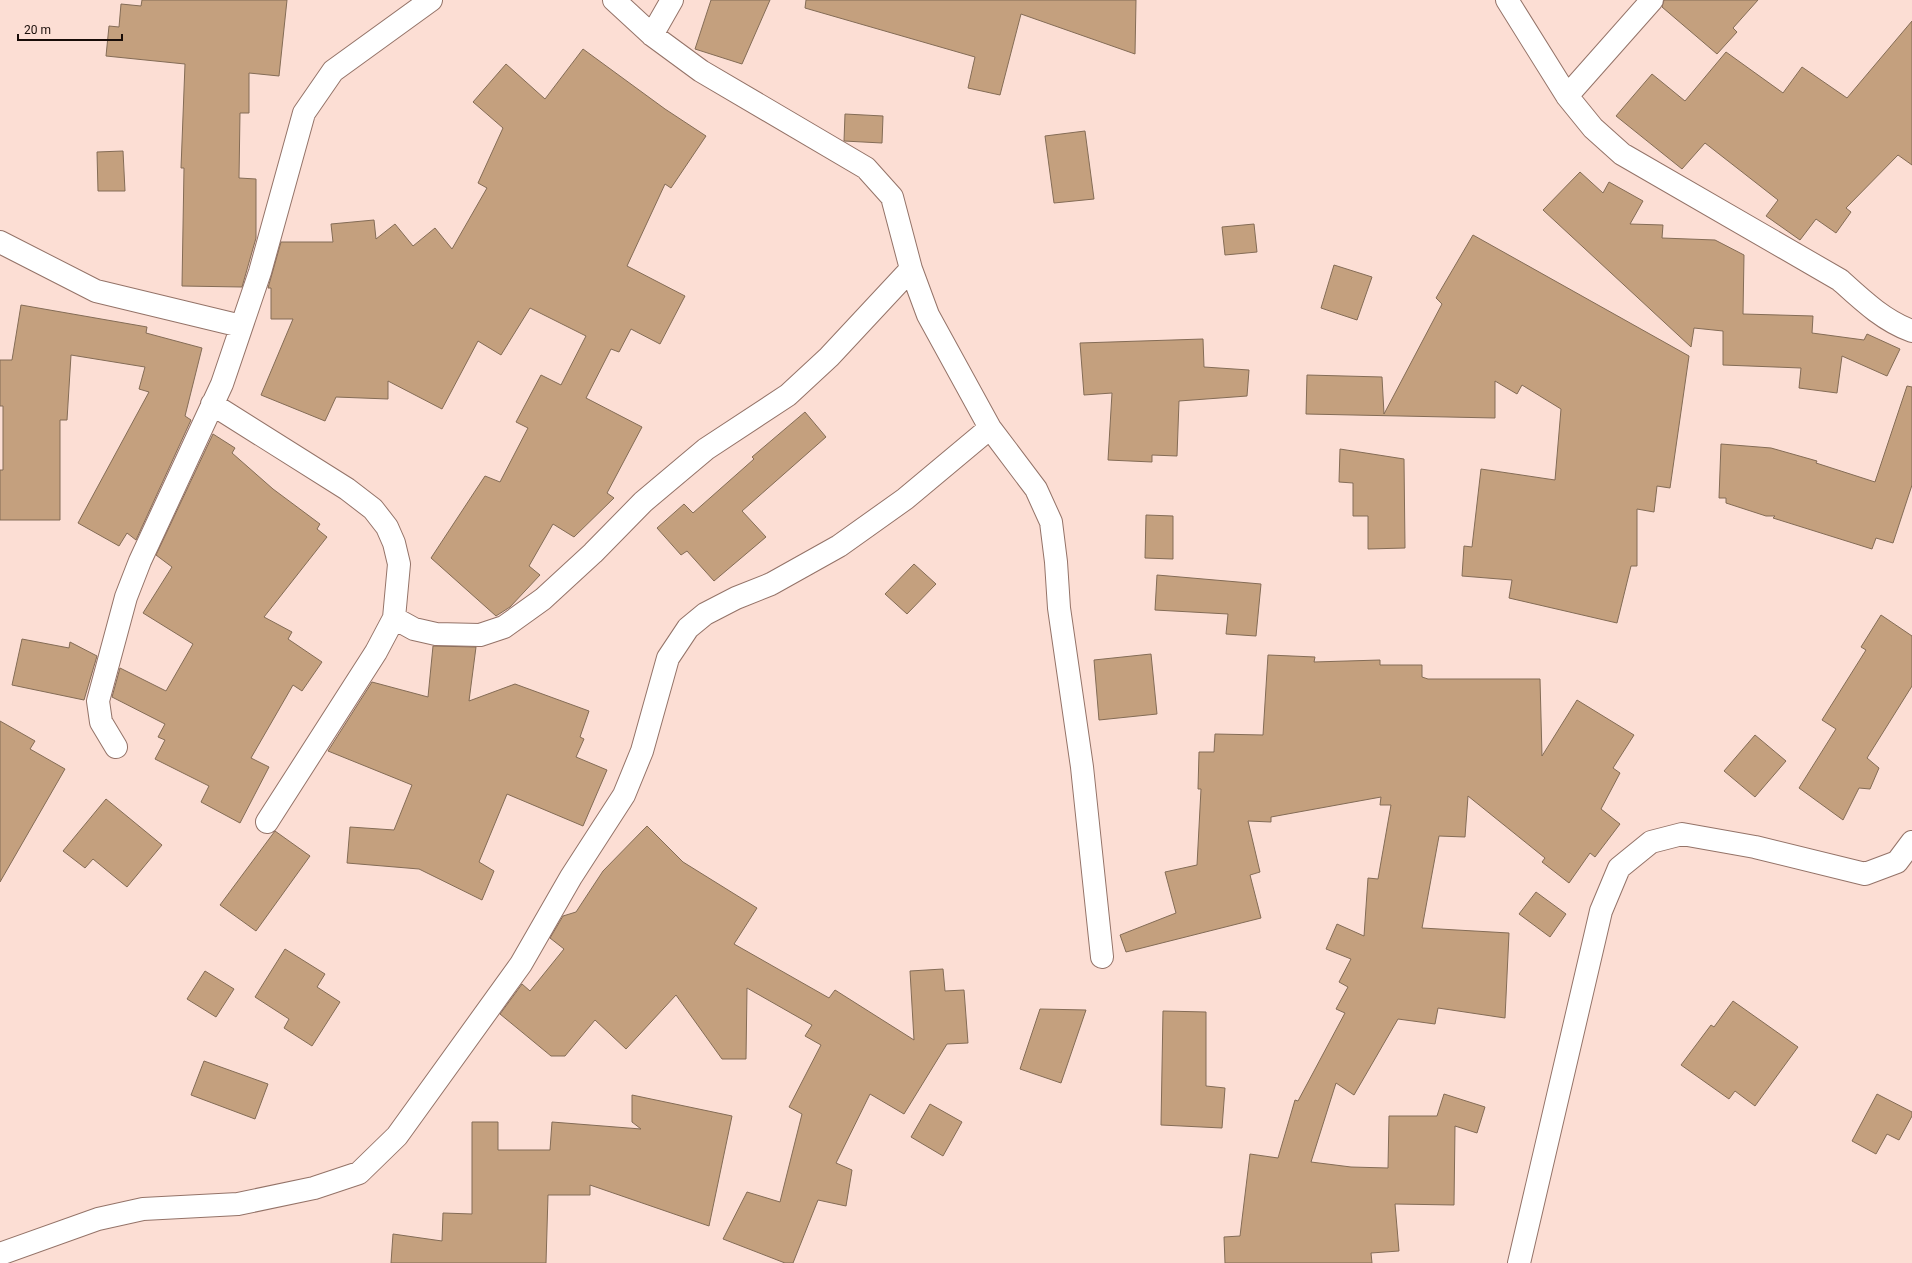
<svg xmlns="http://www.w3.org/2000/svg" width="1912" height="1263" font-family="Roboto,sans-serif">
	<rect width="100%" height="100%" fill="#fcded4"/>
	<path fill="#c4a07e" stroke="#846c56" d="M 142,0 L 287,0 L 279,76 L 249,73 L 249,113 L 240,113 L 239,178 L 256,179 L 256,238 L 242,287 L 182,286 L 184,168 L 181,168 L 185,64 L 106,56 L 109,26 L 119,27 L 121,4 L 141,6 Z
		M 711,0 L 770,0 L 742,64 L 695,49 Z
		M 806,0 L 1136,0 L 1135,54 L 1021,14 L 1000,95 L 968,88 L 975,57 L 805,8 Z
		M 1664,0 L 1758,0 L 1733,28 L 1737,32 L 1717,54 L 1662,7 Z
		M 1912,21 L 1912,165 L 1898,155 L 1846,208 L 1851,212 L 1836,233 L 1816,219 L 1800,240 L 1766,216 L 1778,200 L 1705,143 L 1682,169 L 1616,116 L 1652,74 L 1685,101 L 1726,52 L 1783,93 L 1802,67 L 1847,98 Z
		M 583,49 L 665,109 L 706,136 L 671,188 L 665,184 L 627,266 L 685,296 L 660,344 L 631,329 L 619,352 L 611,349 L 586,398 L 642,427 L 607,493 L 614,498 L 574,537 L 553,524 L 529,566 L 540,575 L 510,607 L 496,616 L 431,558 L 485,476 L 500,482 L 528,428 L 516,422 L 541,375 L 561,385 L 586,336 L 530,308 L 501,355 L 478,341 L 442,409 L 388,381 L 388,399 L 336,397 L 325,421 L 261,395 L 293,319 L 271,319 L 271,288 L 268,288 L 281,242 L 333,242 L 331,224 L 374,220 L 376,239 L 395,224 L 413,246 L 435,228 L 452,249 L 487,188 L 478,183 L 503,128 L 473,102 L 506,64 L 545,99 Z
		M 845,114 L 883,116 L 882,143 L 844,141 Z
		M 1085,131 L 1094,199 L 1054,203 L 1045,136 Z
		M 123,151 L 125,191 L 98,191 L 97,152 Z
		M 1580,172 L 1603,193 L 1609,182 L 1643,201 L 1630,224 L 1663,225 L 1662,238 L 1715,240 L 1744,255 L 1743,314 L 1813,316 L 1812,333 L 1864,340 L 1867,334 L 1900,349 L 1887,376 L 1842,356 L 1837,393 L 1799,388 L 1801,368 L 1723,365 L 1723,331 L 1694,328 L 1691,347 L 1543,210 Z
		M 1254,224 L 1257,252 L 1225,255 L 1222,227 Z
		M 1473,235 L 1689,356 L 1670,488 L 1657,486 L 1654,512 L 1637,509 L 1637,566 L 1631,566 L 1617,623 L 1509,598 L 1512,580 L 1462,576 L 1464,546 L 1472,547 L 1481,469 L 1555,480 L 1561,409 L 1522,385 L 1517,394 L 1495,381 L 1495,418 L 1306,414 L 1307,375 L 1382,377 L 1384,414 L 1442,304 L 1436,298 Z
		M 1334,265 L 1372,277 L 1357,320 L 1321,308 Z
		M 21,305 L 147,327 L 146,333 L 202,348 L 185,416 L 191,420 L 136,540 L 127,533 L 119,546 L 78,523 L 149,392 L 139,389 L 145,367 L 71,355 L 67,420 L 60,420 L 60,520 L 0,520 L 0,470 L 3,470 L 3,406 L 0,406 L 0,360 L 12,360 Z
		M 1203,339 L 1204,367 L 1249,370 L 1247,396 L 1179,401 L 1177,456 L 1152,455 L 1152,462 L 1108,460 L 1112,393 L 1084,395 L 1080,343 Z
		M 1907,386 L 1912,387 L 1912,485 L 1893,543 L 1876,538 L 1872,549 L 1773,518 L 1775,516 L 1766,516 L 1726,503 L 1726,498 L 1719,498 L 1721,444 L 1771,448 L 1817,461 L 1816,463 L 1875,482 Z
		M 805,412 L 826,437 L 742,511 L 766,537 L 714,581 L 687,551 L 681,555 L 657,528 L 684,504 L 693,513 L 754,459 L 752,457 Z
		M 213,434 L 235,448 L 232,453 L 273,489 L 320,524 L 317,529 L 327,537 L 264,617 L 292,632 L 288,639 L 322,662 L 302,691 L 293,685 L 251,758 L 269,767 L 240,823 L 201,802 L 209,786 L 155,759 L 165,740 L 158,737 L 165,724 L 112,697 L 120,668 L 166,691 L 193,644 L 143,613 L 172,567 L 156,555 Z
		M 1340,449 L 1404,459 L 1405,548 L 1368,549 L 1368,516 L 1353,516 L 1353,483 L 1339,482 Z
		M 1146,515 L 1173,516 L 1173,559 L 1145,558 Z
		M 914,564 L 936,584 L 907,614 L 885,594 Z
		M 1157,575 L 1261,584 L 1256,636 L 1226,634 L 1228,614 L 1155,610 Z
		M 1881,615 L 1912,636 L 1912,686 L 1867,758 L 1879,768 L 1870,789 L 1859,788 L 1843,820 L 1799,788 L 1836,729 L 1822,720 L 1866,650 L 1861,647 Z
		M 22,639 L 69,648 L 70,642 L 97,656 L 84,700 L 12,685 Z
		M 433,646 L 476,647 L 469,701 L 515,684 L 589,711 L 580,737 L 584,739 L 576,757 L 607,770 L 583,826 L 507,794 L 479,862 L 494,871 L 482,900 L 419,869 L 347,863 L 350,827 L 394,830 L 412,785 L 328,751 L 372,682 L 428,697 Z
		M 1151,654 L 1157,714 L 1099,720 L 1094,660 Z
		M 1268,655 L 1315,657 L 1314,662 L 1380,660 L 1380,665 L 1422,665 L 1422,677 L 1428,679 L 1540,679 L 1542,756 L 1577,700 L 1634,735 L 1613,768 L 1620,773 L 1601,809 L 1620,824 L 1595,857 L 1590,853 L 1569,883 L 1542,862 L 1545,858 L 1468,796 L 1465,837 L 1439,836 L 1422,928 L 1509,933 L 1505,1018 L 1438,1008 L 1435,1024 L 1398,1019 L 1354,1095 L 1336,1083 L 1311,1162 L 1351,1167 L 1388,1168 L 1389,1116 L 1437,1116 L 1444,1094 L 1485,1107 L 1477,1133 L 1455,1126 L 1454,1205 L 1395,1204 L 1399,1251 L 1371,1253 L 1372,1263 L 1225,1263 L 1224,1237 L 1240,1236 L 1250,1154 L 1278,1158 L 1295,1100 L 1298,1101 L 1345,1013 L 1336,1009 L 1348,987 L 1339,982 L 1351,959 L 1326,949 L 1337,924 L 1364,936 L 1368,878 L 1378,879 L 1391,805 L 1380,805 L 1381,797 L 1271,817 L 1271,822 L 1248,821 L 1260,872 L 1250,875 L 1261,918 L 1126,952 L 1120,935 L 1176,913 L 1165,872 L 1197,865 L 1201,789 L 1198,789 L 1199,752 L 1214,752 L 1215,734 L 1263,735 Z
		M 0,721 L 35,741 L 30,749 L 65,769 L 0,882 Z
		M 1755,735 L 1786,761 L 1755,797 L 1724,771 Z
		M 106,799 L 162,845 L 127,887 L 93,859 L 85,868 L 63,851 Z
		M 647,826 L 683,862 L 757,908 L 734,944 L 829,998 L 835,990 L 914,1040 L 910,971 L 943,969 L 945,991 L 964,990 L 968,1043 L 947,1044 L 904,1114 L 870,1094 L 836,1163 L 852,1170 L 846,1206 L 818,1200 L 793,1263 L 785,1263 L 723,1239 L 747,1192 L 780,1202 L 802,1114 L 789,1107 L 821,1045 L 805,1036 L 812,1025 L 747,988 L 746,1059 L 722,1059 L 676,995 L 626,1049 L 595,1020 L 565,1056 L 551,1056 L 500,1014 L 522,984 L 530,991 L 564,949 L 550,938 L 563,916 L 576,912 L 603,871 Z
		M 275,831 L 310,856 L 256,931 L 220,905 Z
		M 1536,892 L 1566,914 L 1550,937 L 1519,914 Z
		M 285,949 L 325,974 L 317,987 L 340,1002 L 312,1046 L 284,1028 L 289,1019 L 255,997 Z
		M 205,971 L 234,989 L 216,1017 L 187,999 Z
		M 1733,1001 L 1798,1047 L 1755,1106 L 1735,1091 L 1729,1099 L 1681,1065 L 1711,1025 L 1714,1027 Z
		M 1040,1009 L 1086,1010 L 1061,1083 L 1020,1069 Z
		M 1163,1011 L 1206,1012 L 1206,1086 L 1225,1088 L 1222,1128 L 1161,1125 Z
		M 204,1061 L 268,1084 L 255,1119 L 191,1095 Z
		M 1877,1094 L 1912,1112 L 1912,1116 L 1899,1140 L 1887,1134 L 1876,1154 L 1852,1141 Z
		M 632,1095 L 732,1116 L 709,1226 L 590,1185 L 590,1195 L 548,1195 L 546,1263 L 391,1263 L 393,1234 L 442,1241 L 443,1213 L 472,1214 L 472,1122 L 498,1122 L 498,1150 L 550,1150 L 552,1122 L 641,1129 L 632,1122 Z
		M 930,1104 L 962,1122 L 943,1156 L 911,1137 Z"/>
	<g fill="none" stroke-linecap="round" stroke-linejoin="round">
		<g stroke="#947368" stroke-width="24">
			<path id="minor" d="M 614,0 L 652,35 L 701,71 L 866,168 L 892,197 L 911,269 L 928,315 L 990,428 L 1036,489 L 1051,522 L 1056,562 L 1059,608 L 1082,767 L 1102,957
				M 1507,0 L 1567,96 L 1593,128 L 1622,154 L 1840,280 C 1862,300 1884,321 1912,331
				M 652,35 L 672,0
				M 1567,96 L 1652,0
				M 0,242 L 96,291 L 241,326
				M 212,404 L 347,489 L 373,509 L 387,527 L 394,543 L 399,564 L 394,618 L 376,652 L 267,822
				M 394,618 L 414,629 L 436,634 L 480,635 L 504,627 L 543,599 L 593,553 L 643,502 L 706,449 L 788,395 L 829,357 L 911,269
				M 116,747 L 101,722 L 98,701 L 126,597 L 140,561 L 222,384 L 260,272 L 304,113 L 333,71 L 431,0
				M 0,1254 L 98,1219 L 143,1209 L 238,1204 L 314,1188 L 359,1173 L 397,1136 L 521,964 L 571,877 L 624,795 L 642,751 L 668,658 L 688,628 L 705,614 L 736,598 L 771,584 L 839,546 L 905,499 L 990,428
				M 1519,1263 L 1601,911 L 1619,868 L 1651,842 L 1682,834 L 1755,847 L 1865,874 L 1897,862 L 1912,842"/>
		</g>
		<use href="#minor" stroke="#fff" stroke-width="22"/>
	</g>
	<path d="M18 34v6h104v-6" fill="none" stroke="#180c08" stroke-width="2"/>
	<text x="24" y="34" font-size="12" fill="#180c08" stroke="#fcded4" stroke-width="3" paint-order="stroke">20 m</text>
</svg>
